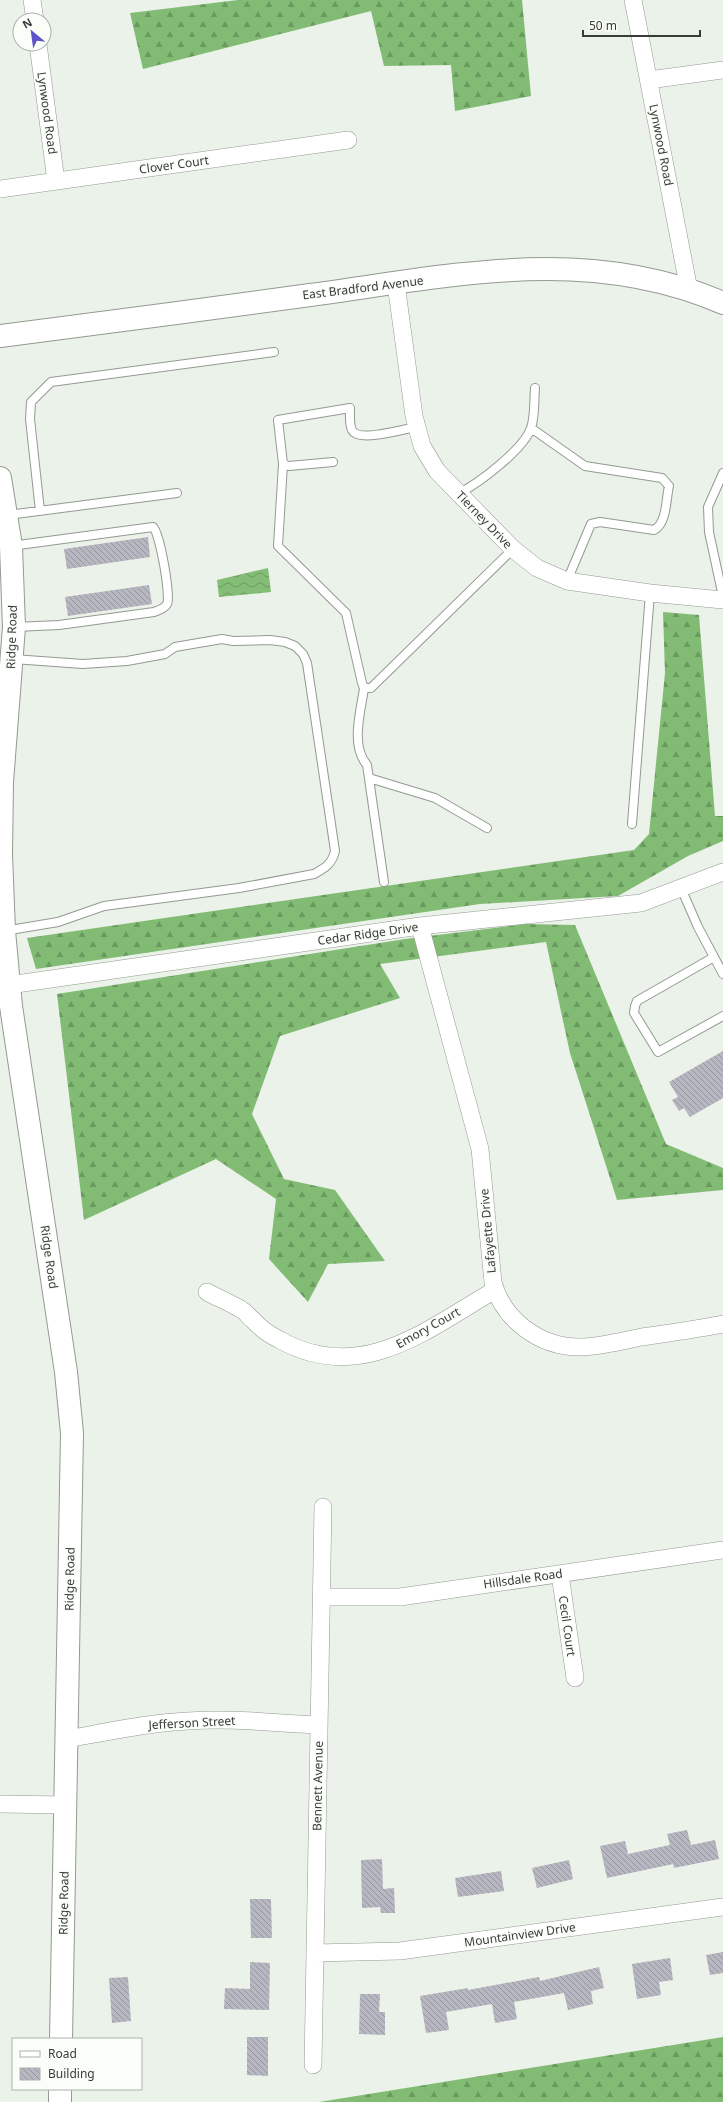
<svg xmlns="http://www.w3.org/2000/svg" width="723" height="2102" font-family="'Noto Sans',sans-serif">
	<defs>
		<pattern id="forest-firs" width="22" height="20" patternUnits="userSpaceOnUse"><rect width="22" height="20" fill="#82bc74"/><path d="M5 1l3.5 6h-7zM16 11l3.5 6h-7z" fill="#6b9a60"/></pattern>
		<pattern id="water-waves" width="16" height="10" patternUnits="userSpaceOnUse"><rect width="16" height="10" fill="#84bd76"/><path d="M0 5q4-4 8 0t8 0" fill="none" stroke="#6d9b62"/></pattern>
		<pattern id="building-back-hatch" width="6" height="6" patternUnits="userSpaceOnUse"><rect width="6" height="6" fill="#b6b7c1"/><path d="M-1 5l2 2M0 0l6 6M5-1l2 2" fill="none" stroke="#95969e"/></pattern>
	</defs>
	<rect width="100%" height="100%" fill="#ebf2e9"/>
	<path fill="url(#forest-firs)" d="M 238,0 L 522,0 L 531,96 L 455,111 L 451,65 L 384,66 L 371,11 L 143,69 L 130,13 Z
		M 663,612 L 699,615 L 715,816 L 723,816 L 723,841 L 688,856 L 618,896 L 480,904 L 36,969 L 27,938 L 634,850 L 649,834 L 665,673 Z
		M 525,924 L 575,925 L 666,1144 L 723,1168 L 723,1190 L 617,1200 L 570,1053 L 546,942 L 380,964 L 400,998 L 280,1036 L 252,1114 L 284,1179 L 335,1190 L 385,1261 L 328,1264 L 308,1302 L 269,1259 L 276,1199 L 216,1159 L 84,1220 L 57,994 L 405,939 Z
		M 723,2037 L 723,2102 L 319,2102 Z"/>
	<path fill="url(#water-waves)" d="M 268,568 L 271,592 L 219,597 L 217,580 Z"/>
	<path fill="url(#building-back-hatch)" d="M 148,537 L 150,557 L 67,569 L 64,549 Z
		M 149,585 L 152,604 L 68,616 L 65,597 Z
		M 723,1051 L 723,1098 L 690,1117 L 684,1108 L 679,1111 L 672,1100 L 678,1097 L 669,1082 Z
		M 687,1830 L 691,1845 L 715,1840 L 719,1859 L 674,1868 L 673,1864 L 607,1878 L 600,1846 L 625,1841 L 628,1854 L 670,1845 L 667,1834 Z
		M 382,1859 L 383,1889 L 394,1888 L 395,1913 L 381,1913 L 380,1907 L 362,1908 L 361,1860 Z
		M 569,1860 L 573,1879 L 537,1888 L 532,1868 Z
		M 501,1871 L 504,1891 L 458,1897 L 455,1878 Z
		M 250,1899 L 271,1899 L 272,1938 L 251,1938 Z
		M 723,1952 L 723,1973 L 710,1975 L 706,1955 Z
		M 670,1958 L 673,1980 L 659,1982 L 661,1995 L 637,1999 L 632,1964 Z
		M 250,1962 L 270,1963 L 269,2010 L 224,2009 L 225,1988 L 250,1989 Z
		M 599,1967 L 604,1988 L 591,1991 L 593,2004 L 568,2010 L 564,1993 L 514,2002 L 517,2019 L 495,2023 L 492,2004 L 446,2012 L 449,2030 L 426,2033 L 420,1996 L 468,1988 L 468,1990 L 539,1977 L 540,1981 Z
		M 128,1977 L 131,2021 L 112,2023 L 109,1978 Z
		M 360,1994 L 380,1994 L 379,2012 L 385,2012 L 385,2035 L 359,2034 Z
		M 247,2037 L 268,2037 L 268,2076 L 247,2075 Z"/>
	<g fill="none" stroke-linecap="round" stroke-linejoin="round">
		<g stroke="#939a91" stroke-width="10">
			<path id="lane" d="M 531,428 L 585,466 L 662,478 L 669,486 C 666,498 667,524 654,530 L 600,522 L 591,524 L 567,581
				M 333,462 L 289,466 L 283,464 L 278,420 L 350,408 C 350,414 349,424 352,430 C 358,443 404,429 416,427
				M 283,464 L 278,546 L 346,613 L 362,683 L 364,688 L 371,688 L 375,684 L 513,549
				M 723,473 L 708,507 L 709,532 L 723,597
				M 459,493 C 478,484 524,449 531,428 C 535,417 534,400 535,388
				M 40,511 L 30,419 L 31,402 L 51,382 L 274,352
				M 8,515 L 177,493
				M 11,546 L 153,527 C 160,533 171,597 167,604 C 164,609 159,610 154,612 L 59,625 L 15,627
				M 364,688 C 361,711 350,745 367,765 L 384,882
				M 369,778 L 435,798 L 487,828
				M 632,824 L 650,593
				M 681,888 L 698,927 L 723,974
				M 4,931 L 58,922 L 104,906 L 239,888 L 314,874 C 325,868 332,864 335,851 L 307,663 L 303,654 L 295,646 L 285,642 L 270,640 L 233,641 L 222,639 L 175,647 L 165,654 L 127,661 L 83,664 L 13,659
				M 714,957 L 637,1001 L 635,1006 L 634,1013 L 658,1052 L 723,1016"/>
		</g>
		<g stroke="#939a91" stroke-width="18">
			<path id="street" d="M 32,0 L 35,20
				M 633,0 L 689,290
				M 38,44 L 56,181
				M 649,80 L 723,70
				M 0,189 L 348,140
				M 396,284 L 414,416 L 422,446 L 437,471 L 513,549 L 537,568 L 567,581 L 650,593 L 723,600
				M 420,926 L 480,1149 L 493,1282 C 503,1320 540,1347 579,1347 C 600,1347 621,1341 642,1337 C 669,1333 696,1329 723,1324
				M 9,985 L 420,926 L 641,903 L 723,872
				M 207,1292 C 218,1298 231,1303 242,1310 C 246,1312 249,1317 253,1320 C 260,1328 270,1335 280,1340 C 361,1385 426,1330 495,1290
				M 560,1574 L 575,1678
				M 321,1597 L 400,1597 L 723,1550
				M 67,1739 C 107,1732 147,1723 188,1721 C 232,1718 275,1723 319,1725
				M 0,1804 L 66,1805
				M 315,1953 L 400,1951 L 723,1907
				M 313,2065 L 323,1507"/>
		</g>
		<g stroke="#939a91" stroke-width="24">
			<path id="secondary" d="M 0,336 C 103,323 207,309 310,295 C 451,276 586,244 723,303
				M 0,478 L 11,546 L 14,627 L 2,782 L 1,855 L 4,931 L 11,1006 L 66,1372 L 72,1433 L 61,2039
				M 60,2102 L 60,2089"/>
		</g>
		<use href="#lane" stroke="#fff" stroke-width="8"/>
		<use href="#street" stroke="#fff" stroke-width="17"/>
		<use href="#secondary" stroke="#fff" stroke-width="22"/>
	</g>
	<g text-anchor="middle" stroke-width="3.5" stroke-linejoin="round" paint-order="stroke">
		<g font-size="12" fill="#383b37" stroke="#f9fff8">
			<text transform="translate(47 113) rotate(82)" y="4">Lynwood Road</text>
			<text transform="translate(661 145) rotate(79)" y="4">Lynwood Road</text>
			<text transform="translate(174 165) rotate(-8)" y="4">Clover Court</text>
			<text transform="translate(363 288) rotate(-7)" y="4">East Bradford Avenue</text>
			<text transform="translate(484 520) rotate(46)" y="4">Tierney Drive</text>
			<text transform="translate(12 637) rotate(-88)" y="4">Ridge Road</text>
			<text transform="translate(368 934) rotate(-8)" y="4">Cedar Ridge Drive</text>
			<text transform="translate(488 1231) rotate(-95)" y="4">Lafayette Drive</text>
			<text transform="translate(49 1257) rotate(82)" y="4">Ridge Road</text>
			<text transform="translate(428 1328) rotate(-29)" y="4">Emory Court</text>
			<text transform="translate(70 1579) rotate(-89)" y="4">Ridge Road</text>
			<text transform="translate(523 1579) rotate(-8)" y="4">Hillsdale Road</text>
			<text transform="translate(567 1626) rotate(82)" y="4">Cecil Court</text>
			<text transform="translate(192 1723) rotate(-3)" y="4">Jefferson Street</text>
			<text transform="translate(318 1786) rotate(-89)" y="4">Bennett Avenue</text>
			<text transform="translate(64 1903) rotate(-89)" y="4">Ridge Road</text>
			<text transform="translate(520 1935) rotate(-8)" y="4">Mountainview Drive</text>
		</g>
	</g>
	<rect x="12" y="2038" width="130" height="52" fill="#f9fff8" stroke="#acb1ab"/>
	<rect x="20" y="2051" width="20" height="6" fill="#ffffff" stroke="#acb1ab"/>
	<text x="48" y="2058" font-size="12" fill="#383b37">Road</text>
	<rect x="20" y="2068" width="20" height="12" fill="url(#building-back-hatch)" stroke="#acb1ab"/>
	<text x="48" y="2078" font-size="12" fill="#383b37">Building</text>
	<g transform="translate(32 32) rotate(331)"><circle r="19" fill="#f9fff8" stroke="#acb1ab"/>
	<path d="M0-3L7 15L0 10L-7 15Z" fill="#5c53cb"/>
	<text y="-6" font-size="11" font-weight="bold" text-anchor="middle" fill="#383b37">N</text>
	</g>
	<path d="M583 30v6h117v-6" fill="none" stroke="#383b37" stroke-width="2"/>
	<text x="589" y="30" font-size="12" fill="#383b37" stroke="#f9fff8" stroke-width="3" paint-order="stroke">50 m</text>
</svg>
